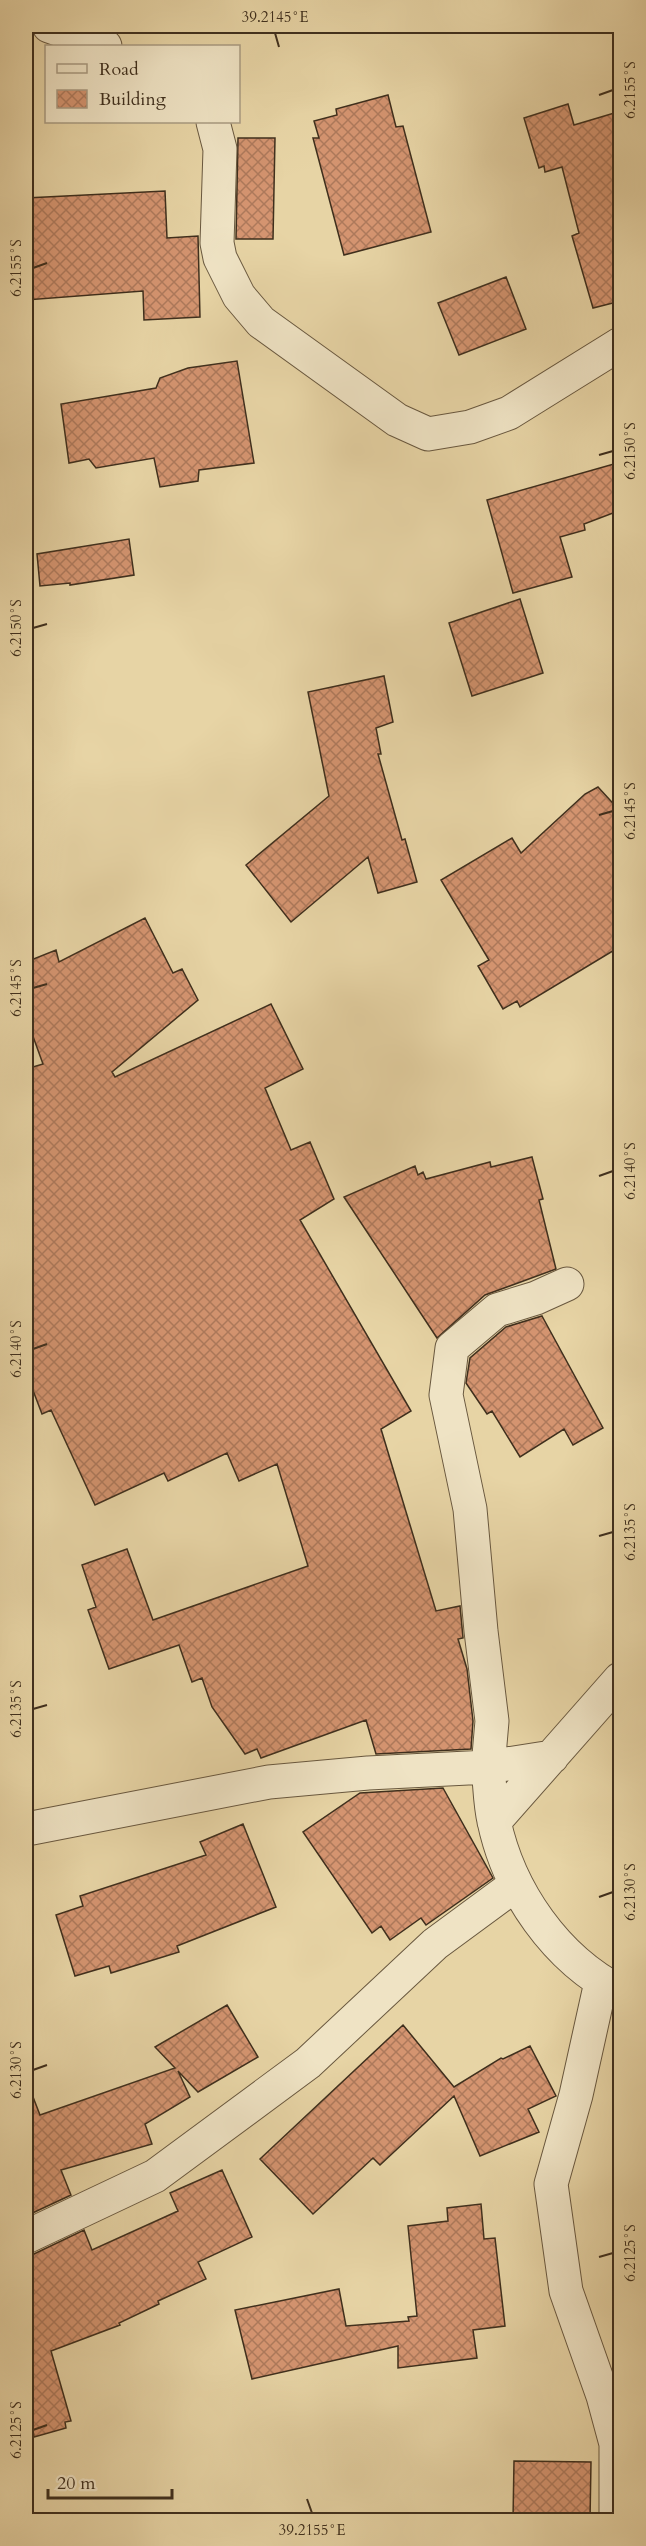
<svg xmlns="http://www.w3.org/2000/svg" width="646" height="2546" font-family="Cardo,serif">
	<defs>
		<pattern id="building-cross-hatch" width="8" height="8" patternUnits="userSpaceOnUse" patternTransform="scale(1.5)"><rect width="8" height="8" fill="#d49470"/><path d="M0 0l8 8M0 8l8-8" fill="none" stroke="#ad795b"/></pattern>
	</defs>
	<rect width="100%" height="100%" fill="#e7d4a5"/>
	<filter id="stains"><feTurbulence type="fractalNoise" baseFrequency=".00333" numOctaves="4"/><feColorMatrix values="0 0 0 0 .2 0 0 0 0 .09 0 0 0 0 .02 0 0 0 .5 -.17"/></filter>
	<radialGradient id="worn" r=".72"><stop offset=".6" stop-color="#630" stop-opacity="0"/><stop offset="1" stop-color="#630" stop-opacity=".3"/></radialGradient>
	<path fill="url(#building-cross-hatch)" stroke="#3f2f1d" stroke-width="1.5" d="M 388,95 L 396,127 L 403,126 L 431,232 L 344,255 L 313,138 L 319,138 L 314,121 L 337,115 L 336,109 Z
		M 568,104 L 574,125 L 621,111 L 621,301 L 593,308 L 572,236 L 579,233 L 562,167 L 545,172 L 544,166 L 539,168 L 524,118 Z
		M 238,138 L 275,138 L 273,239 L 236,239 Z
		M 165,191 L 167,238 L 198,236 L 200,317 L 144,320 L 143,291 L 26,300 L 26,198 Z
		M 506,277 L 526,329 L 459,355 L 438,303 Z
		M 237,361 L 254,463 L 199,470 L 198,481 L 160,487 L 154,458 L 96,468 L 89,459 L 69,463 L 61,404 L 156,388 L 160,378 L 188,368 Z
		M 621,462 L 621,510 L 584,524 L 585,530 L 560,537 L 572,577 L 513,593 L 487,500 Z
		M 129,539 L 134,575 L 70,585 L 70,583 L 40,586 L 37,554 Z
		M 520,599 L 543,673 L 472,696 L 449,623 Z
		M 384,676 L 393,722 L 376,728 L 381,754 L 378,754 L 402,840 L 405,839 L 417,882 L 378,893 L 368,857 L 291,922 L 246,865 L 329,796 L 308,692 Z
		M 598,787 L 621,812 L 621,946 L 520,1007 L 517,1001 L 503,1009 L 478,966 L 489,960 L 441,880 L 512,838 L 521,853 L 585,794 Z
		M 145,918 L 173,973 L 182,969 L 198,1000 L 112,1072 L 115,1077 L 271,1004 L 303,1069 L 265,1088 L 291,1150 L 310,1142 L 334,1199 L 300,1220 L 411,1411 L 381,1429 L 436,1611 L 460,1606 L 463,1638 L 458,1639 L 467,1669 L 473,1721 L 471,1749 L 376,1754 L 366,1720 L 261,1758 L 257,1749 L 245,1754 L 212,1707 L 202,1678 L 192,1682 L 179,1645 L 109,1669 L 88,1610 L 96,1607 L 82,1565 L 127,1549 L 153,1620 L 308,1566 L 277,1464 L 239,1481 L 227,1453 L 168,1481 L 164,1473 L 95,1505 L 51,1410 L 42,1414 L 26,1372 L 26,1069 L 43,1064 L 26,1017 L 26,962 L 56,950 L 59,962 Z
		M 532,1157 L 543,1199 L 539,1200 L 556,1269 L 485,1295 L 437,1338 L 344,1197 L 415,1166 L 418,1175 L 423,1172 L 426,1179 L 490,1162 L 491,1167 Z
		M 542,1316 L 603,1428 L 573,1445 L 564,1429 L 520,1457 L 492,1411 L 487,1414 L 466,1383 L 470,1358 L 506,1327 Z
		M 443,1788 L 493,1878 L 426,1925 L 421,1918 L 390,1940 L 381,1926 L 372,1933 L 303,1832 L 360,1793 Z
		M 243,1824 L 276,1907 L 177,1946 L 179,1952 L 111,1973 L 109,1966 L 75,1976 L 56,1915 L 83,1906 L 80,1896 L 206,1855 L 200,1842 Z
		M 227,2005 L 258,2057 L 198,2092 L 178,2071 L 190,2097 L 145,2124 L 152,2144 L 61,2170 L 71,2195 L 26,2216 L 26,2085 L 28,2084 L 40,2115 L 175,2068 L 155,2047 Z
		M 403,2025 L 454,2087 L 501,2058 L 503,2059 L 530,2046 L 556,2096 L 528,2109 L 539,2132 L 480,2156 L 454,2096 L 380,2165 L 373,2158 L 313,2214 L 260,2159 Z
		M 222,2170 L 252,2237 L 198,2262 L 206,2279 L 158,2301 L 159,2304 L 119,2323 L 120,2325 L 51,2351 L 71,2421 L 65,2422 L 66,2428 L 34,2437 L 33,2431 L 26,2434 L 26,2256 L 34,2254 L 84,2230 L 92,2250 L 178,2211 L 170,2193 Z
		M 481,2204 L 484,2239 L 495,2238 L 505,2326 L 473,2330 L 477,2358 L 398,2368 L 398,2346 L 252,2379 L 235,2310 L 339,2289 L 346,2326 L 409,2321 L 408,2317 L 417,2316 L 408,2226 L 448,2221 L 447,2208 Z
		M 514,2461 L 591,2462 L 590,2520 L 513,2520 Z"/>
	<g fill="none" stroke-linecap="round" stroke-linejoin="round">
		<g stroke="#69583f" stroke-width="35">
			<path id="minor" d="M 49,26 L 105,46
				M 213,122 L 220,149 L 217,243 L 220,258 L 239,296 L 261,322 L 397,420 L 428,434 L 470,427 L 509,413 L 620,344
				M 552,1757 L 488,1767 L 492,1721 L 481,1631 L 470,1509 L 446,1395 L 452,1348 L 497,1310 L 536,1298 L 567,1284
				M 494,1822 L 620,1679
				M 26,1827 L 32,1828 L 269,1782 L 368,1773 L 488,1767 C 490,1785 490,1804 494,1821 C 509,1892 556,1959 620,1992
				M 601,1982 L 576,2095 L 551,2184 L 566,2291 L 603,2396 L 616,2444 L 616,2520
				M 26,2237 L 155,2176 L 308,2063 L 435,1944 L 515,1885"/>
		</g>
		<use href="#minor" stroke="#efe3c4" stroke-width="33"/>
	</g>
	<path fill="none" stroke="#3f2f1d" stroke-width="2" d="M 275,33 L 279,47M 599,95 L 613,90M 33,268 L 47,263M 599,455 L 613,451M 33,628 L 47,624M 599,815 L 613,811M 33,988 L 47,984M 599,1176 L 613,1171M 33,1349 L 47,1344M 599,1536 L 613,1532M 33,1709 L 47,1705M 599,1897 L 613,1892M 33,2070 L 47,2065M 599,2257 L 613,2253M 33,2430 L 47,2425M 307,2499 L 312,2513"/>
	<rect width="646" height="2546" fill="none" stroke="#e7d4a5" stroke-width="66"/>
	<rect x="45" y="45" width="195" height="78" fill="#efe3c4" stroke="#a99b81" stroke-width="1.5"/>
	<rect x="57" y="64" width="30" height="9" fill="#efe3c4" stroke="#a99b81" stroke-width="1.5"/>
	<text x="99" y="75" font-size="18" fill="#3f2f1d">Road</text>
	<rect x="57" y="90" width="30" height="18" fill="url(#building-cross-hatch)" stroke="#a99b81" stroke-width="1.5"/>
	<text x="99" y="105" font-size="18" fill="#3f2f1d">Building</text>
	<path d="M48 2489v9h124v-9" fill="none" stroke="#3f2f1d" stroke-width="3"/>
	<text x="57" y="2489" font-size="18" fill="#3f2f1d" stroke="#efe3c4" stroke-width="4.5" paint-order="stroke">20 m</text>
	<rect x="33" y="33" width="580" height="2480" fill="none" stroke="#3f2f1d" stroke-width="2"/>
	<g font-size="15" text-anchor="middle" fill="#3f2f1d">
		<text x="275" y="22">39.2145°E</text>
		<text transform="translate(630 90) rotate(-90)" y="5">6.2155°S</text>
		<text transform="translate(16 268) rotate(-90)" y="5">6.2155°S</text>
		<text transform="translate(630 451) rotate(-90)" y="5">6.2150°S</text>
		<text transform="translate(16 628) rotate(-90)" y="5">6.2150°S</text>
		<text transform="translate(630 811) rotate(-90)" y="5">6.2145°S</text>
		<text transform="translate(16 988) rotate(-90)" y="5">6.2145°S</text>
		<text transform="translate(630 1171) rotate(-90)" y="5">6.2140°S</text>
		<text transform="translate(16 1349) rotate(-90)" y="5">6.2140°S</text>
		<text transform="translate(630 1532) rotate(-90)" y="5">6.2135°S</text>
		<text transform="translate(16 1709) rotate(-90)" y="5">6.2135°S</text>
		<text transform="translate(630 1892) rotate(-90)" y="5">6.2130°S</text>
		<text transform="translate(16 2070) rotate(-90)" y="5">6.2130°S</text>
		<text transform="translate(630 2253) rotate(-90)" y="5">6.2125°S</text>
		<text transform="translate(16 2430) rotate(-90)" y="5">6.2125°S</text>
		<text x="312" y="2535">39.2155°E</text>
	</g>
	<rect width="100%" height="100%" filter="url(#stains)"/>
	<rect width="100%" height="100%" fill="url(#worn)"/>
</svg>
